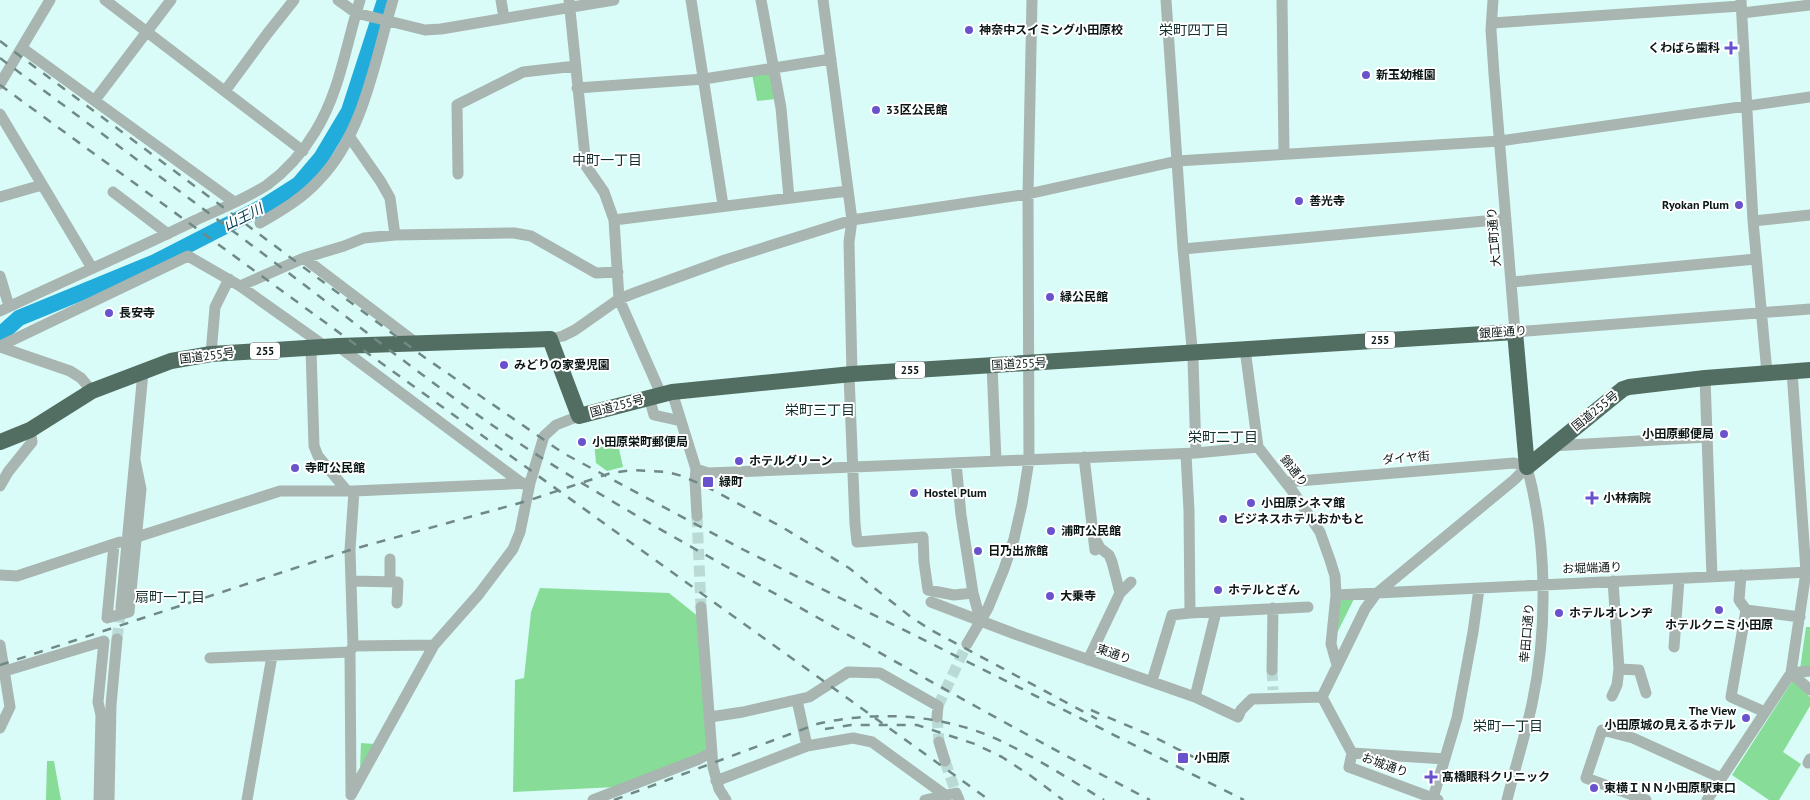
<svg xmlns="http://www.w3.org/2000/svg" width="1810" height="800" font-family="'PT Sans','Noto Sans JP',sans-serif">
	<rect width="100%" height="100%" fill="#d9fcf8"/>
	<path fill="#87dd98" d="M 771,71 L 776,99 L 757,101 L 752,74 Z
		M 616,435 L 623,467 L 607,471 L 596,463 L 594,442 Z
		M 540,588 L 669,593 L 699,617 L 709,750 L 616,787 L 513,792 L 515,680 L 524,678 L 531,612 Z
		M 1354,599 L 1336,635 L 1339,600 Z
		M 1806,627 L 1810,627 L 1810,668 L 1800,669 Z
		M 1793,680 L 1810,697 L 1810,706 L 1783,752 L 1801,764 L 1779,800 L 1769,800 L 1732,775 Z
		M 361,743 L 374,744 L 360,770 Z
		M 47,761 L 54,761 L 61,800 L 46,800 Z"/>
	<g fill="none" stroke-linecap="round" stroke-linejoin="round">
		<path stroke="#22acdb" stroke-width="16" d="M 0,335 L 19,318 L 153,263 L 266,205 L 299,184 L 321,158 L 349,111 L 385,0"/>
		<path stroke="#badad6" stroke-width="11" stroke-dasharray="11 5.5" stroke-linecap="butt" d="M 697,516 L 701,607
			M 117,639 L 121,608
			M 1272,670 L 1273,690
			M 938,706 L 967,644
			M 937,717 L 939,742
			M 945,761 L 956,793"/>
		<path stroke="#a8b5b0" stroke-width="11" d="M 105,0 L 303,151
			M 338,0 L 356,13 L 425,30 L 441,29 L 614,0
			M 501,0 L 504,18
			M 569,0 L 586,166 L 604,192 L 614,220 L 619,299 L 661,394
			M 691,0 L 723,205
			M 761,0 L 781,108 L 789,198
			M 823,0 L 852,220 L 849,242 L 852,374
			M 1282,0 L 1284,153
			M 1493,0 L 1491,30 L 1494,74 L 1515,332 L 1810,309
			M 1741,0 L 1753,221 L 1767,373
			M 1742,13 L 1810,5
			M 1492,23 L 1741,6
			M 22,48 L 234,202
			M 0,84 L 50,0
			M 577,88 L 704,79 L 831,59
			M 225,91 L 267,34 L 294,0
			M 95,100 L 171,0
			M 0,114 L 92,268
			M 349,136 L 381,182 L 390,198 L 395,235
			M 458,174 L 457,105 L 523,72 L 576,66
			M 113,192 L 168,234
			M 0,197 L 42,185
			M 614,220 L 848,191
			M 1753,221 L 1810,215
			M 260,223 C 281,211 303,198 319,180 C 364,134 375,59 393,0
			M 1183,249 L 1506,219
			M 304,258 L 416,343
			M 0,276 L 9,306
			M 1512,282 L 1756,259
			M 240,286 L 304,258 L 344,246 L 364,238 L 395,235 L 514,233 L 531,236 L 596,273 L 618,272
			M 0,311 C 65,280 131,252 196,220 C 218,210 247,198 267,185 C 286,171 303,152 315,132 C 340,92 346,44 360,0
			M 550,339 L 563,336 L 575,330 L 619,299 L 637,292 L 725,260 L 852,220 L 1028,194 L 1177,161 L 1500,141 L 1810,97
			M 0,346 L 188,256 L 240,286 L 326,347
			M 338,346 L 523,484
			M 0,347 L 70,371 L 81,378 L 92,391
			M 311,349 L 314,446 L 318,456 L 347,491
			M 1245,349 L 1258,447 L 1294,493 L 1320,532 L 1330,560 L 1335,576 L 1336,595 L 1331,644 L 1337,665
			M 211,354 L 215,307 L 229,279
			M 992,365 L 996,461
			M 849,375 L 855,524 L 857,542 L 923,537 L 924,562 L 928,590 L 954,595 L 973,593
			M 1705,378 L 1712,577
			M 672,392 L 696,469 L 695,481 L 697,516
			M 649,397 L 654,415 L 681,421
			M 1552,446 L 1708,437
			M 1196,453 L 1258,447
			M 1186,454 L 1189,511 L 1190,613
			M 1084,457 L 1095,550
			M 956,463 L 961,515 L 973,593 L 980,619
			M 696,469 L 708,473 L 1196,453 L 1193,359 L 1183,249 L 1166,0
			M 1287,482 L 1514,463 L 1527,467
			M 0,486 L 8,472 L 32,442 L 30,430
			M 137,537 L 280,491 L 354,491 L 530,483
			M 1095,539 L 1100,548 L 1109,555 L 1112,562 L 1120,593
			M 114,545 L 107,618 L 129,612 L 141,489 L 135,460
			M 0,575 L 17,576 L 120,542
			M 1741,575 L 1739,600 L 1746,610
			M 351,581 L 398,582 L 397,603
			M 1613,581 L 1619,669 L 1639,670 L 1646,693
			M 390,582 L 390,559
			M 1336,595 L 1810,572
			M 931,602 L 1015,634 L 1195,697 L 1238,717 L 1241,710 L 1252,699 L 1322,697
			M 701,607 L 713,767 L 719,789 L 726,800
			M 121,608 L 143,372
			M 967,644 L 988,608 L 1004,569 L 1014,539 L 1022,504 L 1029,460 L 1028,194 L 1032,0
			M 0,645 L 10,707 L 0,728
			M 353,646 L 434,645
			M 1674,647 L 1679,579
			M 210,658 L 350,652
			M 1088,660 L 1120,593 L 1131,582
			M 1272,670 L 1273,608
			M 5,671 L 104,641 L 98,702 L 101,715 L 99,800
			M 1791,673 L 1810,690
			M 1791,673 L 1810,671
			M 1152,681 L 1172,615 L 1190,613 L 1308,607
			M 1612,696 L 1617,685 L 1619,669
			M 1195,697 L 1216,612
			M 1322,697 L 1365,609 L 1376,594 L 1514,480 L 1527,467
			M 1322,697 L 1352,753 L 1349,767 L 1438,800
			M 797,700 L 807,746
			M 1765,712 L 1731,697 L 1746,610 L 1800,617
			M 710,717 L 743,712 L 809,697 L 848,672 L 880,673 L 938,706 L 937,717
			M 939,742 L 945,761
			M 1352,753 L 1445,759
			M 1808,763 L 1810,759
			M 716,781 L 807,746 L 853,738 L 872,742 L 945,795
			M 351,793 L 350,652 L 353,646 L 350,550 L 354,491
			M 351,795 L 434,645 L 479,594 L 513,549 L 520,532 L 530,483 L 544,436 L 556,425 L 579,416
			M 1433,798 L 1457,718 L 1473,632 L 1479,589
			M 109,800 L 111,705 L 117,639
			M 247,800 L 272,656
			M 593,800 L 699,759 L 712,752
			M 925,800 L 956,793 L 959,800
			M 1507,800 C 1515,768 1525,736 1532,704 C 1548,629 1547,540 1527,467
			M 1646,800 L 1586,778 L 1602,730 L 1633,738 L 1721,778
			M 1707,800 L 1791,673 L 1806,572 L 1792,371"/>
		<path stroke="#526e63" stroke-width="16" d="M 0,442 L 30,430 L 92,391 L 171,361 L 211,354 L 338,346 L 550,339 L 579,416 L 672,392 L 852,374 L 1515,332 L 1527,467
			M 1527,467 L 1623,389 L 1629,387 L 1705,378 L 1810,370"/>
		<path stroke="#718986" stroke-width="2.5" stroke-dasharray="9 9" stroke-linecap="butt" d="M 0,41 L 424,357 L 563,453 L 744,550 L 1244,800
			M 0,58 C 94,128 188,197 282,268 C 351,320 420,375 492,425 C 601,500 720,562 836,628 C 940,687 1044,745 1150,800
			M 0,85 L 352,342 L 989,800
			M 0,665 L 350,550 L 527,501 L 611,473 L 632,470 L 667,472 L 682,476 L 705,486 L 782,527 L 849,568 L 911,617 L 931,630 L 1097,719
			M 1091,710 L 1152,736 L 1205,763
			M 825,729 L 851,725 L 917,725 L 975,744 L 1002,757 L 1031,776 L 1063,800
			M 614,800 L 817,724 C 881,709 953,715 1011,746 C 1043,762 1074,782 1104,800"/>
	</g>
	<g fill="#6953cc" stroke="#fff" stroke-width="2">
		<circle cx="969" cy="30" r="5"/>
		<path d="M1728.5 40.5h5v5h5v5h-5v5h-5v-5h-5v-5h5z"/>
		<circle cx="1366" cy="75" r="5"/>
		<circle cx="876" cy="110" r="5"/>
		<circle cx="1299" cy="201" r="5"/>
		<circle cx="1739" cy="205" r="5"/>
		<circle cx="1050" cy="297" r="5"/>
		<circle cx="109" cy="313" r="5"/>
		<circle cx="504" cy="365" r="5"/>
		<circle cx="1724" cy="434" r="5"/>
		<circle cx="582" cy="442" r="5"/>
		<circle cx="739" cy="461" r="5"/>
		<circle cx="295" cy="468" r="5"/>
		<rect x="702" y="476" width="12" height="12" rx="2.5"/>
		<circle cx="914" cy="493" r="5"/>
		<path d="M1589.5 490.5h5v5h5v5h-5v5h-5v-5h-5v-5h5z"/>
		<circle cx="1251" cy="503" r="5"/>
		<circle cx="1223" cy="519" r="5"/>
		<circle cx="1051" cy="531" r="5"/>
		<circle cx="978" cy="551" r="5"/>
		<circle cx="1218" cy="590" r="5"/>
		<circle cx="1050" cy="596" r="5"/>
		<circle cx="1719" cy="610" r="5"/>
		<circle cx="1559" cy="613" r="5"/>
		<circle cx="1746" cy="718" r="5"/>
		<rect x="1177" y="752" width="12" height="12" rx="2.5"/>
		<path d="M1428.5 769.5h5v5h5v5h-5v5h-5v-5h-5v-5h5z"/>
		<circle cx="1594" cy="788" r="5"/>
	</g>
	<g text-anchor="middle" stroke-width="4" stroke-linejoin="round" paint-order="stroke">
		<g fill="#fff" stroke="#545d5b" stroke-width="1">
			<rect x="1365" y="331.5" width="30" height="17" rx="4"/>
			<rect x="250" y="342.5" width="30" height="17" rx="4"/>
			<rect x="895" y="361.5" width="30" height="17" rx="4"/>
		</g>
		<g font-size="11" font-weight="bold" fill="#0a1715">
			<text x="1380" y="344">255</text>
			<text x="265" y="355">255</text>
			<text x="910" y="374">255</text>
		</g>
		<g font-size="12" font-weight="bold" fill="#0a1715" stroke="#fff" text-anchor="start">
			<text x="979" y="34">神奈中スイミング小田原校</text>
			<text x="1720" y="52" text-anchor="end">くわばら歯科</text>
			<text x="1376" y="79">新玉幼稚園</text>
			<text x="886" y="114">33区公民館</text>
			<text x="1309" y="205">善光寺</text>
			<text x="1729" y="209" text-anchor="end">Ryokan Plum</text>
			<text x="1060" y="301">緑公民館</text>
			<text x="119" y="317">長安寺</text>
			<text x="514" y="369">みどりの家愛児園</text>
			<text x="1714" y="438" text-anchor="end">小田原郵便局</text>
			<text x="592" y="446">小田原栄町郵便局</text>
			<text x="749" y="465">ホテルグリーン</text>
			<text x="305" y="472">寺町公民館</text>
			<text x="719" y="486">緑町</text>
			<text x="924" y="497">Hostel Plum</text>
			<text x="1603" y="502">小林病院</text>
			<text x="1261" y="507">小田原シネマ館</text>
			<text x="1233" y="523">ビジネスホテルおかもと</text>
			<text x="1061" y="535">浦町公民館</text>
			<text x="988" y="555">日乃出旅館</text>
			<text x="1228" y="594">ホテルとざん</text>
			<text x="1060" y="600">大乗寺</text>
			<text x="1569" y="617">ホテルオレンヂ</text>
			<text x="1719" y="629" text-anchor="middle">ホテルクニミ小田原</text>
			<text x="1736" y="715" text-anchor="end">The View<tspan x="1736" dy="14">小田原城の見えるホテル</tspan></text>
			<text x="1194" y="762">小田原</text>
			<text x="1442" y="781">髙橋眼科クリニック</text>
			<text x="1604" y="792">東横ＩＮＮ小田原駅東口</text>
		</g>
		<g font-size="12" fill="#0a1715" stroke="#fff">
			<text transform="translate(1494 237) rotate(-95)" y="4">大工町通り</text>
			<text transform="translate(1503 332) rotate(-4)" y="4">銀座通り</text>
			<text transform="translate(207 356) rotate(-7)" y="4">国道255号</text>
			<text transform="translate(1019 364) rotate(-3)" y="4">国道255号</text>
			<text transform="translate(617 406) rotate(-15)" y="4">国道255号</text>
			<text transform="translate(1595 411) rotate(-39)" y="4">国道255号</text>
			<text transform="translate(1406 458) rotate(-5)" y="4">ダイヤ街</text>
			<text transform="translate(1294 471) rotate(52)" y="4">錦通り</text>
			<text transform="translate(1592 568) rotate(-2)" y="4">お堀端通り</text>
			<text transform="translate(1527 633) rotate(-85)" y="4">幸田口通り</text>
			<text transform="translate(1114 654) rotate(19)" y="4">東通り</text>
			<text transform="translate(1385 765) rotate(20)" y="4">お城通り</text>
		</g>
		<g font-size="14" fill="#12302e" stroke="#fff">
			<text x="1194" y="35">栄町四丁目</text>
			<text x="607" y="165">中町一丁目</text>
			<text x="820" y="415">栄町三丁目</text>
			<text x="1223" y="442">栄町二丁目</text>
			<text x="170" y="602">扇町一丁目</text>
			<text x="1508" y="731">栄町一丁目</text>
		</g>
		<g font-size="14" font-style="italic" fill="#033c50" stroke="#fff">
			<text transform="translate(243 217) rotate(-27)" y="5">山王川</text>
		</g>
	</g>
</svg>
